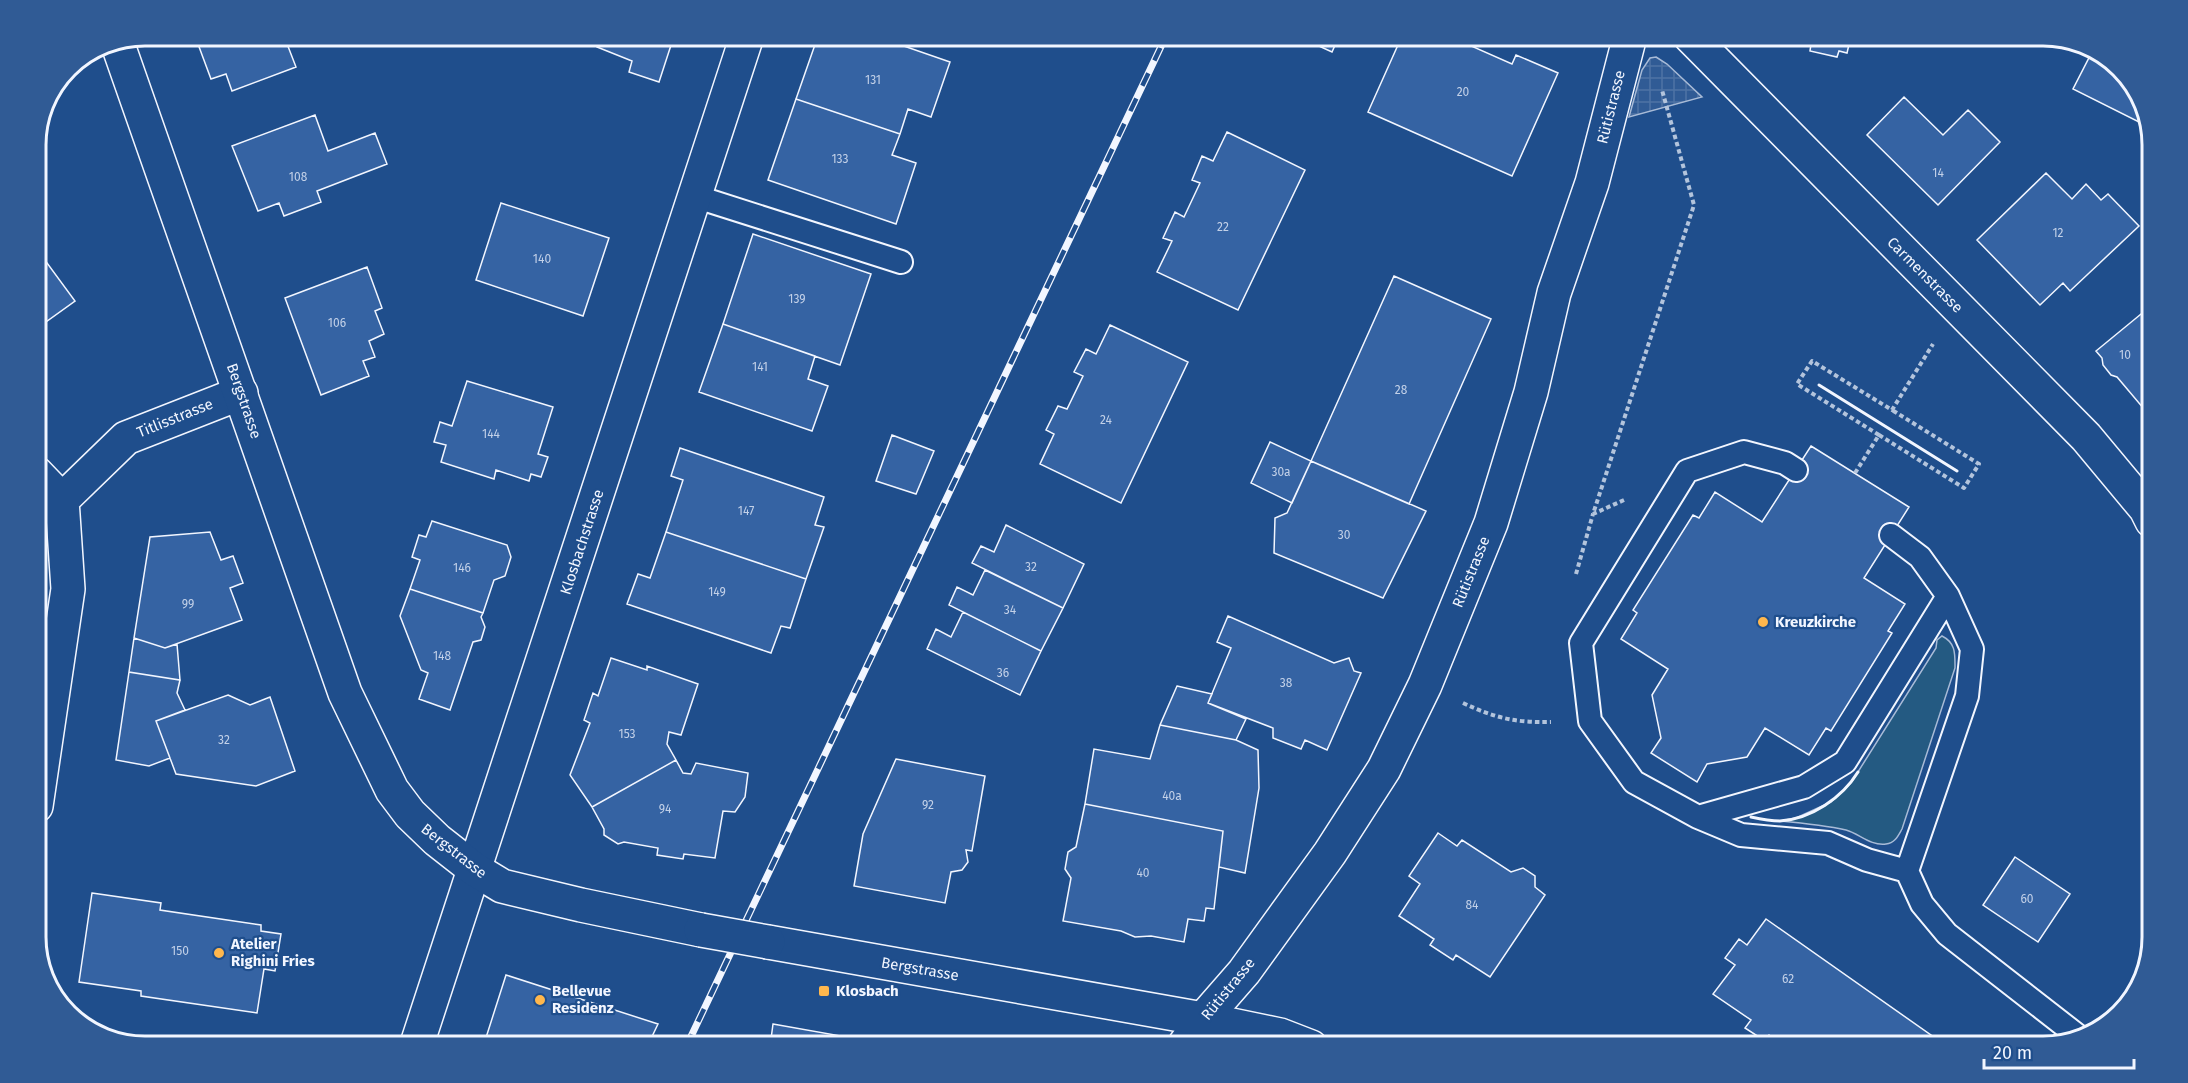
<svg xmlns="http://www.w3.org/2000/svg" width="2188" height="1083" font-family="'Fira Sans',sans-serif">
	<defs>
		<pattern id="plaza-grid" width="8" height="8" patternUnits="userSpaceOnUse" patternTransform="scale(1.5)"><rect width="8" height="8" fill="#305b95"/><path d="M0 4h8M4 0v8" fill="none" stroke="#4e73a5"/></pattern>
	</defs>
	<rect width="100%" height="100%" fill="#1f4e8c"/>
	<path fill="#245a82" stroke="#a8bbd7" stroke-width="1.5" d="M 1942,636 C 1956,643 1955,654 1955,668 L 1902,829 C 1898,836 1895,843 1886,844 C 1870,846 1860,834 1846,830 C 1824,825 1802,823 1780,821 L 1796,818 L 1831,802 L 1851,783 L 1936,648 L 1937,640 Z"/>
	<path fill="url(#plaza-grid)" stroke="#a8bbd7" stroke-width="1.5" d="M 1656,57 L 1667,64 L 1702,97 L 1629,117 L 1642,70 L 1650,58 Z"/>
	<path fill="#3563a3" stroke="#f2f6ff" stroke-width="1.5" d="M 195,36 L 284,36 L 296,67 L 232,91 L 226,74 L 211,79 Z
		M 599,36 L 674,36 L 659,82 L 629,72 L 632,61 L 597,47 Z
		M 818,36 L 875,36 L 950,62 L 931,117 L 908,109 L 900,134 L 796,99 Z
		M 1297,36 L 1339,36 L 1332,52 Z
		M 1402,36 L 1454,36 L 1453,38 L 1512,64 L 1516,55 L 1558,73 L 1512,176 L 1368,112 Z
		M 1777,36 L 1851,36 L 1847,53 L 1839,51 L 1837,57 L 1810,51 L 1811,44 Z
		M 2002,36 L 2028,36 L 2024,45 Z
		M 2093,50 L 2133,84 L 2147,126 L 2073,89 Z
		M 1904,97 L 1943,135 L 1968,110 L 2000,142 L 1938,205 L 1867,135 Z
		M 796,99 L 900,134 L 892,155 L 916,163 L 896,224 L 768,180 Z
		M 315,115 L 328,151 L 375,133 L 387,164 L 317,191 L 321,202 L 284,216 L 279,203 L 258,211 L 232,146 Z
		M 1227,132 L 1305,170 L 1238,310 L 1157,272 L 1172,241 L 1163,238 L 1175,212 L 1184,217 L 1200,183 L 1192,180 L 1202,156 L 1213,161 Z
		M 2046,173 L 2072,199 L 2086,184 L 2101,200 L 2108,194 L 2139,226 L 2070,291 L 2063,283 L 2040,305 L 1977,240 Z
		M 501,203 L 609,238 L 583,316 L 476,280 Z
		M 753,234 L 871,274 L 840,365 L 723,324 Z
		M 36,248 L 75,301 L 36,329 Z
		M 367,267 L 382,308 L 375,311 L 384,334 L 369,341 L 375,357 L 363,361 L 369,376 L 321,395 L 285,298 Z
		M 1394,276 L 1491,319 L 1409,504 L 1311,461 Z
		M 2152,305 L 2152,402 L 2144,409 L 2117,377 L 2111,375 L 2103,365 L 2102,358 L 2096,351 Z
		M 723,324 L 815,356 L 808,379 L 828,386 L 812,431 L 699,392 Z
		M 1110,325 L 1188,362 L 1121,503 L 1040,464 L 1054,434 L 1046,430 L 1058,406 L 1067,409 L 1083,376 L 1074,372 L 1086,349 L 1096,354 Z
		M 467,381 L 553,407 L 538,454 L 548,457 L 541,477 L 531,474 L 529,481 L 496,470 L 494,479 L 441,462 L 446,445 L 434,442 L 440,422 L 452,426 Z
		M 892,435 L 934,451 L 916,494 L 876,481 Z
		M 1270,442 L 1311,461 L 1292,503 L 1251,483 Z
		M 1811,446 L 1909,507 L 1864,578 L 1905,604 L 1888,631 L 1892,633 L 1831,731 L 1826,728 L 1809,755 L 1765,728 L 1747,757 L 1707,764 L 1697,782 L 1651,753 L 1661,738 L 1652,695 L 1668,669 L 1621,639 L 1637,613 L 1633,610 L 1693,515 L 1699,518 L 1715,492 L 1762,522 Z
		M 680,448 L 824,497 L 815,525 L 824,527 L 806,579 L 666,532 L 683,480 L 671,476 Z
		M 1311,461 L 1426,511 L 1383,598 L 1274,553 L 1275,518 L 1287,513 Z
		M 432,521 L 507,545 L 511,557 L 505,576 L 494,580 L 483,613 L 410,589 L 420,560 L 412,557 L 419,535 L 426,537 Z
		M 1006,525 L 1084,564 L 1063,608 L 972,563 L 981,546 L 994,552 Z
		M 210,532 L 221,560 L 233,556 L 243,583 L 230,588 L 242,620 L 165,648 L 134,638 L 150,537 Z
		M 666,532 L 806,579 L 790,628 L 781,626 L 771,653 L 627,604 L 638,574 L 650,578 Z
		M 985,570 L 1063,608 L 1041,651 L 949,605 L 957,587 L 973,595 Z
		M 410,589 L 483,613 L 481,617 L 485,627 L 481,640 L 473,642 L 450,710 L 419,699 L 428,673 L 421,670 L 400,616 Z
		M 963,612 L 1041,651 L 1020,695 L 927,649 L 936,629 L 951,637 Z
		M 1228,616 L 1334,663 L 1349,658 L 1354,671 L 1361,673 L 1327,750 L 1305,740 L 1301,749 L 1273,738 L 1273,728 L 1208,703 L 1231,648 L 1217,642 Z
		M 134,638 L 165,648 L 177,644 L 180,680 L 129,672 Z
		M 611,658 L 647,670 L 647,666 L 698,684 L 681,735 L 669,732 L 667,744 L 676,760 L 592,807 L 570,775 L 590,723 L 584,720 L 593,693 L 598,696 Z
		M 129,672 L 180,680 L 177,693 L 185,710 L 156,721 L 170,758 L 149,766 L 116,760 Z
		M 1177,686 L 1212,694 L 1208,703 L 1246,719 L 1236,740 L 1160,725 Z
		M 228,695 L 250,705 L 270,697 L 295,771 L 256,786 L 176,774 L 156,721 Z
		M 1160,725 L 1236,740 L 1258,750 L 1259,788 L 1245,873 L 1219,867 L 1223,831 L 1085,804 L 1094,749 L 1150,759 Z
		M 896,759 L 985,776 L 972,851 L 966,850 L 968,862 L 962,870 L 951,872 L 945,903 L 854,886 L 863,834 Z
		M 676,760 L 683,773 L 691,774 L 696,763 L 748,773 L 745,797 L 735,812 L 723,811 L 715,858 L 684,854 L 683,859 L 657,855 L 658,848 L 624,842 L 618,844 L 604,835 L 604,829 L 592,807 Z
		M 1085,804 L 1223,831 L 1214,909 L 1206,908 L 1204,921 L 1188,919 L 1184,942 L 1151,936 L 1135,937 L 1121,931 L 1063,921 L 1071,878 L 1065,869 L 1068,852 L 1076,847 Z
		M 1438,833 L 1457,846 L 1462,840 L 1511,872 L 1523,868 L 1535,876 L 1535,887 L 1545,895 L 1490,977 L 1456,955 L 1453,960 L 1430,945 L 1434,939 L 1399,916 L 1420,884 L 1409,876 Z
		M 2015,857 L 2070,894 L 2038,942 L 1983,905 Z
		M 92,893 L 161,903 L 160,910 L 261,925 L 261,931 L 281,934 L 275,971 L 264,969 L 257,1013 L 141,996 L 141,991 L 79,982 Z
		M 1766,919 L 1948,1047 L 1785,1047 L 1769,1035 L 1765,1041 L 1745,1028 L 1751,1020 L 1713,994 L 1735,965 L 1725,958 L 1739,939 L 1747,945 Z
		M 506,975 L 658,1024 L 647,1047 L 483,1047 Z
		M 773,1024 L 841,1036 L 839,1047 L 757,1047 L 771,1039 Z"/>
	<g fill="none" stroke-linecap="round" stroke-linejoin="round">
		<g stroke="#f2f6ff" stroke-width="26">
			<path id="lane" d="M 694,196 L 901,262
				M 1796,470 L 1785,463 L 1744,452 L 1687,471 L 1581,643 L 1590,721 L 1634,782 L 1698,817 L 1741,835 L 1828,843 L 1867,860 L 1907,871
				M 1891,535 L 1920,557 L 1948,596 L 1972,649 L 1967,696 L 1907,871 L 1922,904 L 1947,934 L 2078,1036
				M 1698,817 L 1804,787 L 1845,762 L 1948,596"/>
		</g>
		<g stroke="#f2f6ff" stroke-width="36">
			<path id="street" d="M 1690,36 L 2086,437 L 2146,509 L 2152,521
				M 36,473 L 62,500 L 68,589 L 36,806
				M 62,500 L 126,438 L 241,393
				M 416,1047 L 747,36
				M 1183,1047 L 1203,1019 L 1244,972 L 1330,853 L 1384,769 L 1425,685 L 1491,523 L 1531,392 L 1554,293 L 1592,183 L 1630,36"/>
		</g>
		<g stroke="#f2f6ff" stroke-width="36">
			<path id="secondary" d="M 117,42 L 345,693 L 392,790 L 410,814 L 437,840 L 474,869 L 502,886 L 581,905 L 701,930
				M 768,942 L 1203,1019 L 1280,1035 L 1311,1047"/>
		</g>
		<path stroke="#b3c4dc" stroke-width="4" stroke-dasharray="4.5 3" stroke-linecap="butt" d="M 1879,435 L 1797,384 L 1812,361 L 1892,410 L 1933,344
			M 1855,473 L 1879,435 L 1964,488 L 1979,464 L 1892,410
			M 1624,500 L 1593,514 L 1694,205 L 1662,90
			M 1576,574 L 1593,514
			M 1463,703 C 1495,718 1516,723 1551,722"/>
		<use href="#lane" stroke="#1f4e8c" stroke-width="22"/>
		<use href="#street" stroke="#1f4e8c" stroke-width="33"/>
		<use href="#secondary" stroke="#1f4e8c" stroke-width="33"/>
		<g stroke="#f2f6ff" stroke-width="7">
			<path id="rail" d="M 686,1047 L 1166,36"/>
		</g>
		<use href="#rail" stroke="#1f4e8c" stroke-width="4.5" stroke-dasharray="14" stroke-linecap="butt"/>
		<g stroke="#f2f6ff" stroke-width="36" stroke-linecap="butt">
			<path id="secondary-bridge" d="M 701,930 L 768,942"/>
		</g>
		<use href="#secondary-bridge" stroke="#1f4e8c" stroke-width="33"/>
		<path stroke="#f2f6ff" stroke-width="3" d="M 1819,385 L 1957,471
			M 1751,817 C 1760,819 1770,821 1780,821 C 1811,819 1842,798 1858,772"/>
	</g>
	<g fill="#ffb74d" stroke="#1f4e8c" stroke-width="2">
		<circle cx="1763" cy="622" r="6"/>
		<circle cx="219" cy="953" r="6"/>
		<rect x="818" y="985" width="12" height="12" rx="3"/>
		<circle cx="540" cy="1000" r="6"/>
	</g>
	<g text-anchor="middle" stroke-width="4.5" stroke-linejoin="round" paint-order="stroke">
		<g font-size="12" fill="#c3d1e8">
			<text x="873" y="84">131</text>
			<text x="1463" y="96">20</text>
			<text x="840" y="163">133</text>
			<text x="1938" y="177">14</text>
			<text x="298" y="181">108</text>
			<text x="1223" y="231">22</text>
			<text x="2058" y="237">12</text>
			<text x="542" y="263">140</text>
			<text x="797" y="303">139</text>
			<text x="337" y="327">106</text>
			<text x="2125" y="359">10</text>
			<text x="760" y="371">141</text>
			<text x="1401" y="394">28</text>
			<text x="1106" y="424">24</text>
			<text x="491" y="438">144</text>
			<text x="1281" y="476">30a</text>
			<text x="746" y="515">147</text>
			<text x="1344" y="539">30</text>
			<text x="1031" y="571">32</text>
			<text x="462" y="572">146</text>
			<text x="717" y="596">149</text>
			<text x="188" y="608">99</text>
			<text x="1010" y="614">34</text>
			<text x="442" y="660">148</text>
			<text x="1003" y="677">36</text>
			<text x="1286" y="687">38</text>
			<text x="627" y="738">153</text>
			<text x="224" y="744">32</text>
			<text x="1172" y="800">40a</text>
			<text x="928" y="809">92</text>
			<text x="665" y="813">94</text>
			<text x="1143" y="877">40</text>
			<text x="2027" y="903">60</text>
			<text x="1472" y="909">84</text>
			<text x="180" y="955">150</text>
			<text x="1788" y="983">62</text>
		</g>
		<g font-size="15" fill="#f2f6ff" stroke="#1f4e8c">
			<text transform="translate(1611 107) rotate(-76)" y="5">Rütistrasse</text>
			<text transform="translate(1925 275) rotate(45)" y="5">Carmenstrasse</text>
			<text transform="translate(244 401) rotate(71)" y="5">Bergstrasse</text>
			<text transform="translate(175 418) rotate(-22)" y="5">Titlisstrasse</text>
			<text transform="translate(582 542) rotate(-72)" y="5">Klosbachstrasse</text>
			<text transform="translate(1471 572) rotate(-68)" y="5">Rütistrasse</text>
			<text transform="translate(454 851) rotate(38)" y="5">Bergstrasse</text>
			<text transform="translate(920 969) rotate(10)" y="5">Bergstrasse</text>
			<text transform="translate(1228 989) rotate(-51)" y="5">Rütistrasse</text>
		</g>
		<g font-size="15" font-weight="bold" fill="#f2f6ff" stroke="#1f4e8c" text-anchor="start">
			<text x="1775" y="627">Kreuzkirche</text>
			<text x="231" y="949">Atelier<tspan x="231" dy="17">Righini Fries</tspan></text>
			<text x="552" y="996">Bellevue<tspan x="552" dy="17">Residenz</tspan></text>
			<text x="836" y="996">Klosbach</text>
		</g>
	</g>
	<path d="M0 0H2188V1083H0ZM145 46H2043A99 99 0 0 1 2142 145V937A99 99 0 0 1 2043 1036H145A99 99 0 0 1 46 937V145A99 99 0 0 1 145 46Z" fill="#305b95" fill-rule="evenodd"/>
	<path fill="none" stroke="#f2f6ff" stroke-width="3" d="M145 46H2043A99 99 0 0 1 2142 145V937A99 99 0 0 1 2043 1036H145A99 99 0 0 1 46 937V145A99 99 0 0 1 145 46Z"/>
	<path d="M1984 1059v9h150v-9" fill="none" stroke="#f2f6ff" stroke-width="3"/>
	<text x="1993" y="1059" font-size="18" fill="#f2f6ff" stroke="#1f4e8c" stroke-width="4.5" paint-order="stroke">20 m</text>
</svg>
